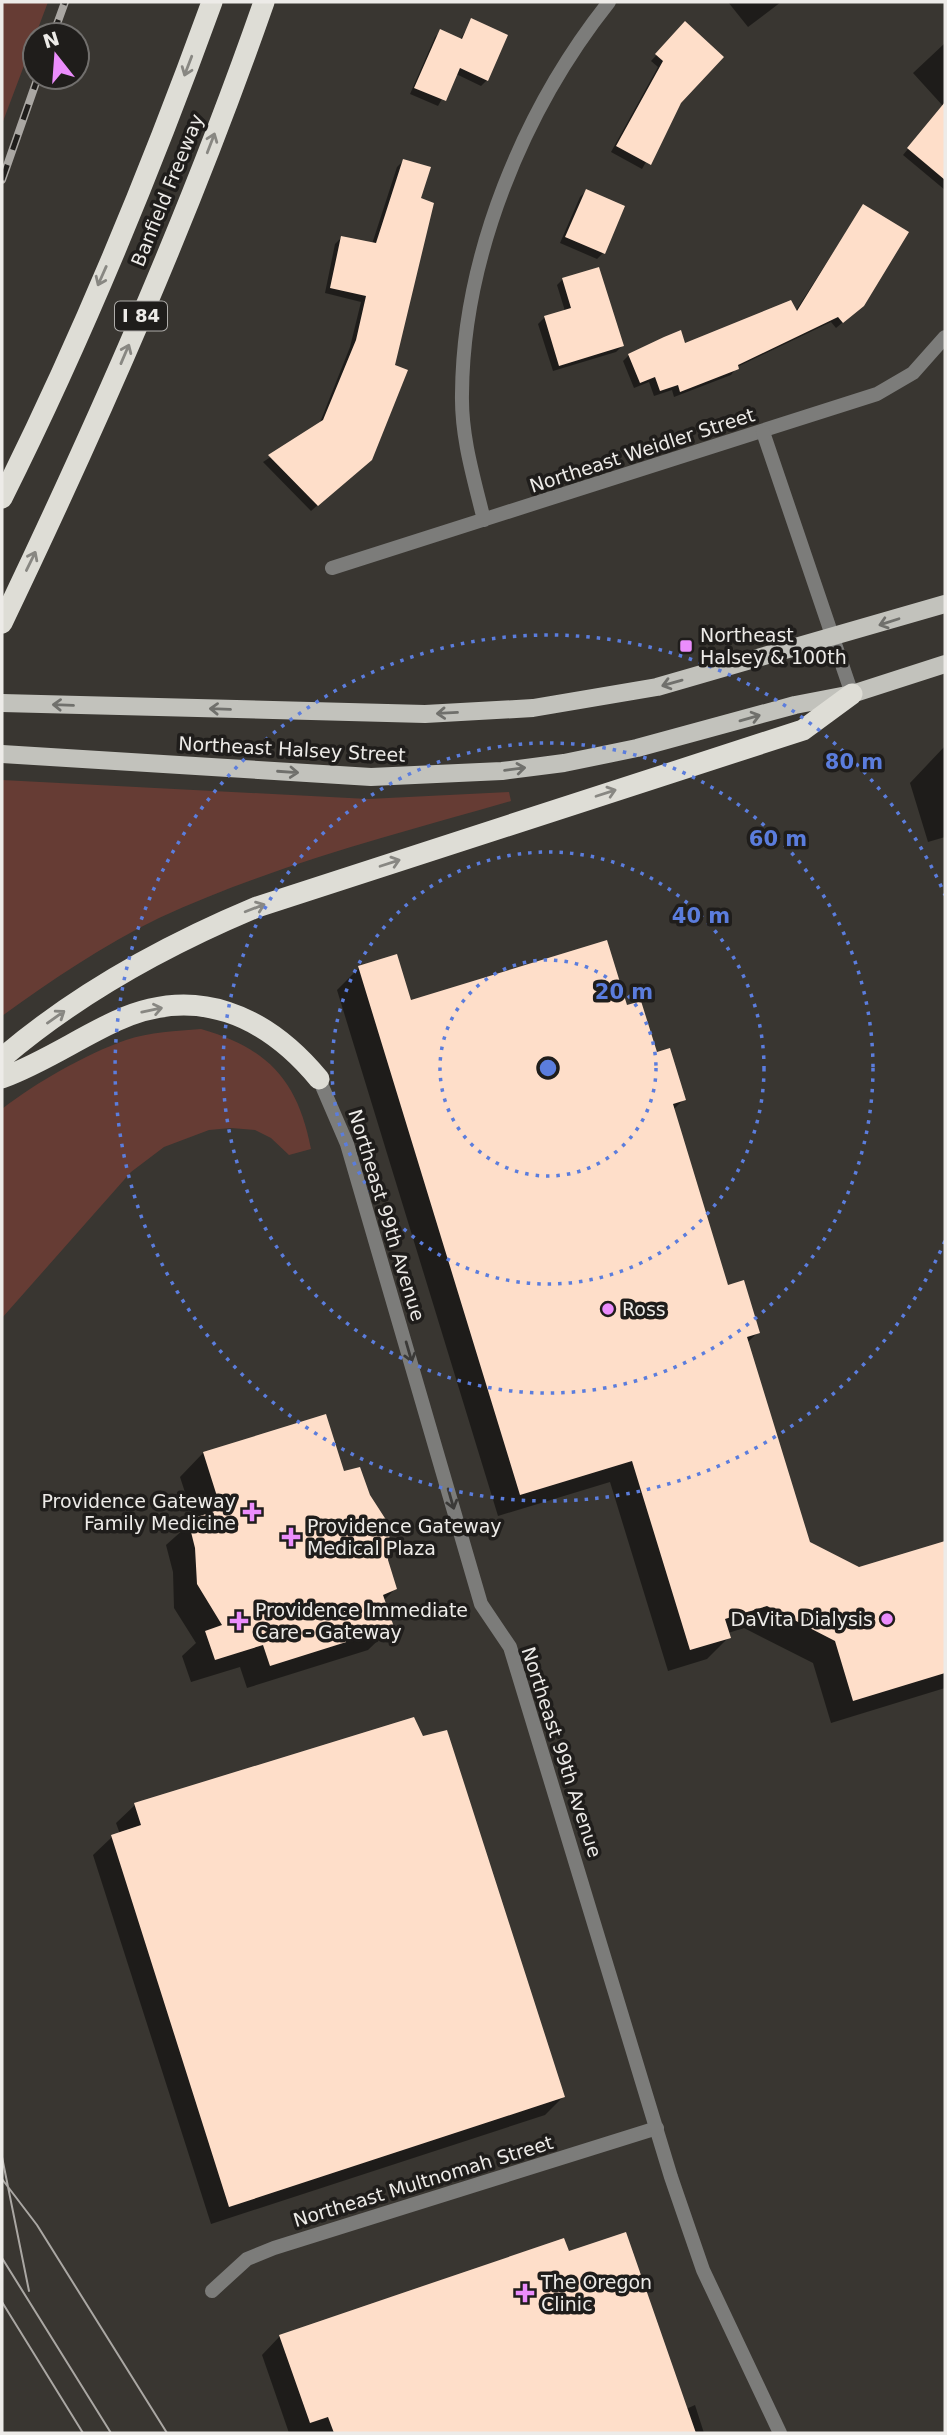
<svg xmlns="http://www.w3.org/2000/svg" width="947" height="2435" font-family="'DejaVu Sans',sans-serif">
	<rect width="100%" height="100%" fill="#393631"/>
	<path fill="#663c34" d="M 2,2 L 48,2 L 2,124 Z
		M 2,780 L 368,799 L 509,792 L 511,801 C 392,835 272,866 159,918 C 103,945 52,980 2,1016 Z
		M 201,1029 C 268,1048 298,1081 311,1149 L 289,1155 L 271,1138 L 255,1130 L 231,1128 L 209,1130 L 164,1147 L 131,1172 L 2,1318 L 2,1109 C 35,1083 86,1054 126,1040 C 150,1032 176,1031 201,1029 Z"/>
	<path fill="#0007" d="M 728,2 L 781,2 L 748,27 Z
		M 472,20 L 487,80 L 481,86 L 456,74 L 438,106 L 410,94 L 435,37 L 441,31 L 460,40 Z
		M 686,24 L 680,102 L 642,169 L 611,152 L 658,67 L 651,61 Z
		M 945,43 L 945,190 L 903,155 L 943,106 L 913,73 Z
		M 403,161 L 419,200 L 363,465 L 311,511 L 263,462 L 319,425 L 350,347 L 361,302 L 325,293 L 335,244 L 341,238 L 372,244 L 397,167 Z
		M 586,191 L 603,253 L 597,259 L 560,243 L 580,197 Z
		M 863,206 L 855,312 L 836,328 L 831,322 L 737,367 L 731,375 L 674,397 L 672,390 L 654,396 L 649,382 L 634,388 L 623,361 L 629,355 L 684,345 L 795,312 Z
		M 563,279 L 622,346 L 616,352 L 553,371 L 538,324 L 544,318 L 565,311 L 557,285 Z
		M 945,746 L 945,837 L 928,842 L 910,783 Z
		M 359,968 L 410,1002 L 625,1008 L 684,1099 L 673,1110 L 727,1287 L 758,1332 L 747,1343 L 808,1543 L 859,1569 L 945,1543 L 945,1688 L 831,1723 L 813,1663 L 744,1628 L 728,1633 L 729,1637 L 707,1659 L 668,1671 L 610,1482 L 498,1516 L 337,990 Z
		M 203,1453 L 343,1473 L 386,1560 L 395,1589 L 383,1601 L 392,1627 L 368,1650 L 247,1688 L 240,1667 L 191,1682 L 182,1656 L 196,1643 L 174,1608 L 173,1572 L 166,1545 L 194,1520 L 180,1477 Z
		M 135,1805 L 563,2097 L 545,2115 L 211,2224 L 93,1855 L 112,1837 L 120,1834 L 116,1823 Z
		M 567,2254 L 686,2409 L 695,2405 L 704,2433 L 289,2433 L 262,2355 L 280,2336 Z"/>
	<path fill="#fedec9" d="M 471,18 L 508,35 L 488,81 L 460,68 L 446,101 L 414,88 L 440,29 L 462,39 Z
		M 685,21 L 724,57 L 681,103 L 651,165 L 616,146 L 663,61 L 655,54 Z
		M 945,102 L 945,180 L 907,148 Z
		M 403,159 L 431,167 L 421,198 L 434,203 L 395,365 L 408,370 L 372,460 L 318,506 L 268,455 L 323,420 L 356,340 L 366,296 L 330,288 L 341,236 L 376,243 Z
		M 586,189 L 625,206 L 605,254 L 565,237 Z
		M 863,204 L 909,232 L 864,306 L 843,323 L 838,317 L 738,365 L 739,369 L 680,392 L 678,385 L 660,391 L 655,377 L 640,383 L 628,354 L 664,337 L 681,330 L 685,343 L 791,300 L 797,311 Z
		M 599,267 L 624,346 L 559,366 L 544,316 L 571,308 L 562,278 Z
		M 607,940 L 627,1005 L 641,1001 L 657,1052 L 670,1048 L 686,1100 L 673,1104 L 728,1285 L 744,1280 L 760,1333 L 747,1337 L 810,1542 L 859,1567 L 945,1541 L 945,1673 L 853,1701 L 835,1641 L 767,1606 L 725,1619 L 731,1638 L 690,1650 L 632,1461 L 520,1495 L 358,966 L 397,954 L 411,1000 Z
		M 326,1414 L 344,1471 L 360,1467 L 370,1495 L 390,1526 L 388,1560 L 397,1589 L 383,1595 L 394,1627 L 270,1666 L 263,1645 L 215,1660 L 205,1631 L 222,1625 L 197,1584 L 195,1548 L 188,1520 L 221,1509 L 203,1452 Z
		M 414,1717 L 423,1736 L 447,1730 L 565,2097 L 229,2207 L 111,1835 L 141,1825 L 134,1803 Z
		M 626,2232 L 696,2433 L 334,2433 L 328,2417 L 310,2423 L 279,2335 L 564,2238 L 569,2251 Z"/>
	<g fill="none" stroke-linecap="round" stroke-linejoin="round">
		<path stroke="#7c7c7a" stroke-width="14" d="M 484,520 C 474,479 461,437 462,394 C 463,256 524,109 609,2
			M 332,568 L 877,394 L 913,373 L 945,337
			M 212,2291 L 247,2259 L 274,2248 L 657,2128"/>
		<path stroke="#7c7c7a" stroke-width="14" d="M 763,432 L 852,694
			M 319,1079 L 347,1144 L 481,1604 L 510,1647 L 671,2177 L 703,2270 L 780,2433"/>
		<path stroke="#c2c2bc" stroke-width="18" d="M 2,703 L 425,714 L 533,708 L 657,687 L 945,604
			M 2,754 L 371,777 L 502,771 L 564,763 L 637,748 L 795,705 L 852,694 L 945,664"/>
		<path stroke="#deddd6" stroke-width="21" d="M 2,498 C 82,338 151,170 212,2
			M 2,623 C 99,420 190,214 264,2
			M 2,1058 C 77,994 166,945 257,907 L 803,730 L 852,694
			M 2,1078 C 43,1063 77,1039 116,1021 C 196,984 266,1015 319,1079"/>
		<path stroke="#aaa7a3" stroke-width="2" d="M 2,2157 L 29,2291
			M 2,2179 L 37,2225 L 167,2433
			M 2,2258 L 111,2433
			M 2,2302 L 83,2433"/>
		<g stroke="#aaa7a3" stroke-width="8">
			<path id="rail" d="M 53,35 L 65,2
				M 2,180 L 38,77"/>
		</g>
		<use href="#rail" stroke="#1f1d1b" stroke-width="5" stroke-dasharray="16" stroke-linecap="butt"/>
	</g>
	<defs><path id="oneway-shaft" d="M-6 0H5M1.5-3L5.5 0L1.5 3" fill="none" stroke-width="1.6" stroke-linecap="round" stroke-linejoin="round" transform="scale(1.75)"/></defs>
	<g stroke="#888782">
		<use href="#oneway-shaft" transform="translate(188 66) rotate(111)"/>
		<use href="#oneway-shaft" transform="translate(211 143) rotate(-69)"/>
		<use href="#oneway-shaft" transform="translate(102 276) rotate(114)"/>
		<use href="#oneway-shaft" transform="translate(125 354) rotate(-67)"/>
		<use href="#oneway-shaft" transform="translate(31 561) rotate(-64)"/>
		<use href="#oneway-shaft" transform="translate(606 793) rotate(-18)"/>
		<use href="#oneway-shaft" transform="translate(390 863) rotate(-18)"/>
		<use href="#oneway-shaft" transform="translate(255 908) rotate(-21)"/>
		<use href="#oneway-shaft" transform="translate(152 1010) rotate(-12)"/>
		<use href="#oneway-shaft" transform="translate(56 1017) rotate(-35)"/>
	</g>
	<g stroke="#70706c">
		<use href="#oneway-shaft" transform="translate(889 622) rotate(162)"/>
		<use href="#oneway-shaft" transform="translate(672 683) rotate(164)"/>
		<use href="#oneway-shaft" transform="translate(63 705) rotate(-178)"/>
		<use href="#oneway-shaft" transform="translate(220 709) rotate(-178)"/>
		<use href="#oneway-shaft" transform="translate(447 713) rotate(177)"/>
		<use href="#oneway-shaft" transform="translate(750 718) rotate(-16)"/>
		<use href="#oneway-shaft" transform="translate(515 769) rotate(-7)"/>
		<use href="#oneway-shaft" transform="translate(288 772) rotate(4)"/>
	</g>
	<g stroke="#3b3a38">
		<use href="#oneway-shaft" transform="translate(409 1352) rotate(74)"/>
		<use href="#oneway-shaft" transform="translate(451 1499) rotate(74)"/>
	</g>
	<g fill="none" stroke="#5b7ddd" stroke-width="3.5" stroke-dasharray="3.5 7">
		<circle cx="548" cy="1068" r="108"/>
		<circle cx="548" cy="1068" r="216"/>
		<circle cx="548" cy="1068" r="325"/>
		<path d="M945 1241A433 433 0 1 1 945 895"/>
	</g>
	<g fill="#eb8dfc" stroke="#1f1d1b" stroke-width="2.5">
		<rect x="679" y="639" width="14" height="14" rx="3.5"/>
		<circle cx="608" cy="1309" r="7"/>
		<path d="M248.5 1501.5h7v7h7v7h-7v7h-7v-7h-7v-7h7z"/>
		<path d="M287.5 1526.5h7v7h7v7h-7v7h-7v-7h-7v-7h7z"/>
		<circle cx="887" cy="1619" r="7"/>
		<path d="M235.5 1610.5h7v7h7v7h-7v7h-7v-7h-7v-7h7z"/>
		<path d="M521.5 2282.5h7v7h7v7h-7v7h-7v-7h-7v-7h7z"/>
	</g>
	<g text-anchor="middle" stroke-width="7" stroke-linejoin="round" paint-order="stroke">
		<rect fill="#1f1d1b" stroke="#afadaa" stroke-width="2" x="115" y="301.5" width="52" height="29" rx="5"/>
		<g font-size="18" font-weight="bold" fill="#edebe8">
			<text x="141" y="322">I 84</text>
		</g>
		<g font-size="19" fill="#edebe8" stroke="#1f1d1b">
			<text transform="translate(167 190) rotate(-68)" y="7">Banfield Freeway</text>
			<text transform="translate(642 450) rotate(-18)" y="7">Northeast Weidler Street</text>
			<text transform="translate(292 749) rotate(3)" y="7">Northeast Halsey Street</text>
			<text transform="translate(387 1215) rotate(73)" y="7">Northeast 99th Avenue</text>
			<text transform="translate(562 1752) rotate(72)" y="7">Northeast 99th Avenue</text>
			<text transform="translate(423 2181) rotate(-17)" y="7">Northeast Multnomah Street</text>
		</g>
		<g font-size="19" fill="#edebe8" stroke="#1f1d1b" text-anchor="start">
			<text x="700" y="642">Northeast<tspan x="700" dy="22">Halsey &amp; 100th</tspan></text>
			<text x="622" y="1316">Ross</text>
			<text x="236" y="1508" text-anchor="end">Providence Gateway<tspan x="236" dy="22">Family Medicine</tspan></text>
			<text x="307" y="1533">Providence Gateway<tspan x="307" dy="22">Medical Plaza</tspan></text>
			<text x="255" y="1617">Providence Immediate<tspan x="255" dy="22">Care - Gateway</tspan></text>
			<text x="873" y="1626" text-anchor="end">DaVita Dialysis</text>
			<text x="541" y="2289">The Oregon<tspan x="541" dy="22">Clinic</tspan></text>
		</g>
	</g>
	<circle cx="548" cy="1068" r="10" fill="#5b7ddd" stroke="#1f1d1b" stroke-width="3.5"/>
	<g font-size="21" text-anchor="middle" font-weight="bold" fill="#5b7ddd" stroke="#1f1d1b" stroke-width="7" stroke-linejoin="round" paint-order="stroke">
		<text x="854" y="769">80 m</text>
		<text x="778" y="846">60 m</text>
		<text x="701" y="923">40 m</text>
		<text x="624" y="999">20 m</text>
	</g>
	<rect width="947" height="2435" fill="none" stroke="#edebe8" stroke-width="7"/>
	<g transform="translate(56 56) rotate(343)"><circle r="33" fill="#1f1d1b" stroke="#716f6d" stroke-width="2"/>
	<path d="M0-5L12 26L0 18L-12 26Z" fill="#eb8dfc"/>
	<text y="-10" font-size="19" font-weight="bold" text-anchor="middle" fill="#edebe8">N</text>
	</g>
</svg>
